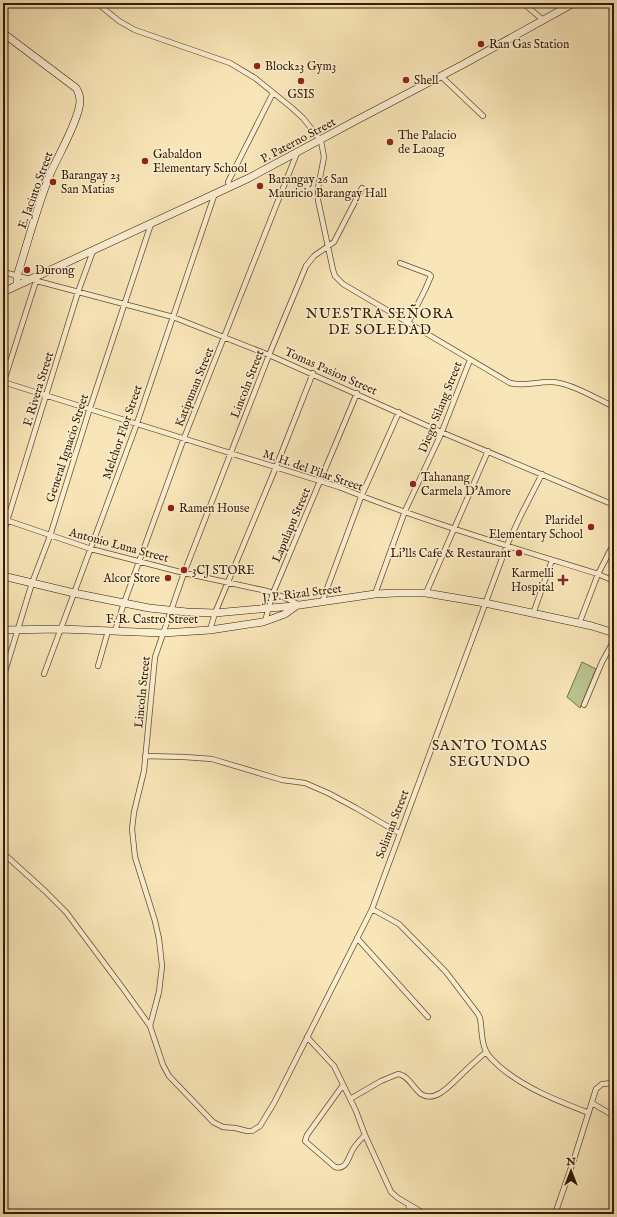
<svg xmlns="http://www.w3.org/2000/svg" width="617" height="1217" font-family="'IM FELL English',serif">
	<rect width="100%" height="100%" fill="#f9e6b8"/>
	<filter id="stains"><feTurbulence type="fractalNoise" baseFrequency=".005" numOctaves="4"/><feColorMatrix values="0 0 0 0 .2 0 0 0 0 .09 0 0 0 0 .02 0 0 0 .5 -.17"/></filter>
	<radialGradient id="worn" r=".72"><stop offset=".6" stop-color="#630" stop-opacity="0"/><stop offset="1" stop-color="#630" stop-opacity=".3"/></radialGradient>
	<path fill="#bac691" stroke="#77704a" d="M 582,662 L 596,669 L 580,708 L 567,697 Z"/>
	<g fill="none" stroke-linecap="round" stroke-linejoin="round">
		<g stroke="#654e31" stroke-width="6">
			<path id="street" d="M 97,3 L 119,21 L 135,30 L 230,63 L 255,78 L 292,108 L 303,118 L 321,141 L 324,157 L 318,188 L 318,200 L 333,270 L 335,276 L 343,284 L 510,383 C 524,387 538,381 553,382 C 570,383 598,399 614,407
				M 523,3 L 543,20
				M 442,77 L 483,116
				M 231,187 L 228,182 L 273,93
				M 400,263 L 429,274 L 431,276 L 425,290 L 408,323
				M 3,272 L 173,317 L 269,355 L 441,432 L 614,505
				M 3,382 L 339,487 C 423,521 511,547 598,574 L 614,581
				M 3,384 L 36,281
				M 3,519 L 91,549 L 184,573 L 267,591 L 281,596 L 298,604
				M 3,534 L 78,292 L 93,251
				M 426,593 L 488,451
				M 375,594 L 405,511 L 441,434 L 470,360
				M 322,602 L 361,497 L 399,412
				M 533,614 L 552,560
				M 265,621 L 273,593 L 357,393
				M 579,624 L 598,574 L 614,543
				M 210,630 L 215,613 L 276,467 L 313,373
				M 115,631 L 124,603 L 184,438 L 297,153
				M 98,666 L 108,631
				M 44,674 L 135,429 L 214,196
				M 3,678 L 32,583 L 50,536 L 89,411 L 151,224
				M 584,705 L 602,662 L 614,640
				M 145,756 L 184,757 L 212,759 L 282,780 L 305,783 L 328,793 L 356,808 L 399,833
				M 3,853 L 45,891 L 66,912 L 122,987 L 150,1026 L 163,1065 L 169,1076 L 213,1122 L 223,1127 L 235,1128 L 247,1131 L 252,1131 L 260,1126 L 274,1103 L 372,909 L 507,545 L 521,515 L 542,474
				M 372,909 L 399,924 L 446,972 L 478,1014 L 480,1018 C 482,1028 481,1043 486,1051 C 489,1058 495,1062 500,1067 C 526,1089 558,1101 589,1113
				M 357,938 L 428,1017
				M 150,1026 L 159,992 L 162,966 L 159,939 L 155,921 L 135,857 L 132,829 L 134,812 L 144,771 L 155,657 L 184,573 L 269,355 L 306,266 L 314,256 L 334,242 L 362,188
				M 307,1037 L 334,1066 L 356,1111 L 365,1135 L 391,1192 L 398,1198 L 425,1214
				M 343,1085 L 307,1135 L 305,1141 L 335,1167 C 346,1170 348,1159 352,1151 C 355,1145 360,1140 365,1135
				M 350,1099 L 381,1081 L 398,1074 C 408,1075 413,1088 421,1094 C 436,1104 453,1082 463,1073 C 470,1066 478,1059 486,1052
				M 592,1103 L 614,1116
				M 408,1204 L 411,1214
				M 555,1214 L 574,1159 L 596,1089 L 602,1084 L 614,1083"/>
		</g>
		<g stroke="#341b04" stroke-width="8">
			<path id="secondary" d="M 3,33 L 76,88 C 80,94 81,100 79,108 C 74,129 60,152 51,172 C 37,206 28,242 17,276 L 17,285
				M 3,292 L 249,178 L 355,121 L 462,65 L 574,3
				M 3,576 L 74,593 L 149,608 L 187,612 L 215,613 L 293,606 L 375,594 L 396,593 L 426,593 L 485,603 L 592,626 L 614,633
				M 3,630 L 61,629 L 163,633 L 210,630 L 263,622 L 285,614 L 296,606"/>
		</g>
		<use href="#street" stroke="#fbefd1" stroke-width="4.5"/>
		<use href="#secondary" stroke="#fbefd1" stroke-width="7"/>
	</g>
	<g fill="#8f2418" stroke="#fbefd1" stroke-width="1.5">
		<circle cx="481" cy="44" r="4"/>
		<circle cx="257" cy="66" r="4"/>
		<circle cx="406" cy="80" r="4"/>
		<circle cx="301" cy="81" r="4"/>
		<circle cx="390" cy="142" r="4"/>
		<circle cx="145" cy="161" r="4"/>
		<circle cx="53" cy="182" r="4"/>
		<circle cx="260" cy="186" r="4"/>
		<circle cx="27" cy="270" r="4"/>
		<circle cx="413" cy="484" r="4"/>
		<circle cx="171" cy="508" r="4"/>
		<circle cx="591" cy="527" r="4"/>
		<circle cx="519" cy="553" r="4"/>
		<circle cx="184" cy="570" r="4"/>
		<circle cx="168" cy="578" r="4"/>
		<path d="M561 574h4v4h4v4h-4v4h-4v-4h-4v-4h4z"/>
	</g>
	<g text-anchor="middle" stroke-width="3" stroke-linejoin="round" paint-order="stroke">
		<g font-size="12" fill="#341b04" stroke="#fbefd1" text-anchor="start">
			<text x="489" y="48">Ran Gas Station</text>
			<text x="265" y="70">Block23 Gym3</text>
			<text x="414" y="84">Shell</text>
			<text x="301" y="98" text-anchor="middle">GSIS</text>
			<text x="398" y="139">The Palacio<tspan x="398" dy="14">de Laoag</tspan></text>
			<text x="153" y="158">Gabaldon<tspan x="153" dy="14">Elementary School</tspan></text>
			<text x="61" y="179">Barangay 23<tspan x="61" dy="14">San Matias</tspan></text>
			<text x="268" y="183">Barangay 26 San<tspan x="268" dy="14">Mauricio Barangay Hall</tspan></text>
			<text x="35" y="274">Durong</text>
			<text x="421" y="481">Tahanang<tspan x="421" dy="14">Carmela D'Amore</tspan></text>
			<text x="179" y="512">Ramen House</text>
			<text x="583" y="524" text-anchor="end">Plaridel<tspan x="583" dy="14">Elementary School</tspan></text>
			<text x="511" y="557" text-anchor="end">Li'lls Cafe &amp; Restaurant</text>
			<text x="192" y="574">3CJ STORE</text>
			<text x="554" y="577" text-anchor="end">Karmelli<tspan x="554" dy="14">Hospital</tspan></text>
			<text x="160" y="582" text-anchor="end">Alcor Store</text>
		</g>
		<g font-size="12" fill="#341b04" stroke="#fbefd1">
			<text transform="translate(298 140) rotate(-28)" y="4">P. Paterno Street</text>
			<text transform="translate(35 190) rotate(-70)" y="4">E. Jacinto Street</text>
			<text transform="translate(331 371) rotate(24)" y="4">Tomas Pasion Street</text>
			<text transform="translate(247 384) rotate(-69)" y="4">Lincoln Street</text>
			<text transform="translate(194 387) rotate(-68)" y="4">Katipunan Street</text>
			<text transform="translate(38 389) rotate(-73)" y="4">F. Rivera Street</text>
			<text transform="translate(440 407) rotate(-68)" y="4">Diego Silang Street</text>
			<text transform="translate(122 432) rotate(-71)" y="4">Melchor Flor Street</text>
			<text transform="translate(67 448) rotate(-72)" y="4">General Ignacio Street</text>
			<text transform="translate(313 470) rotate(19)" y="4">M. H. del Pilar Street</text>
			<text transform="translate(291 525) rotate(-67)" y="4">Lapulapu Street</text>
			<text transform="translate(119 545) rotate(15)" y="4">Antonio Luna Street</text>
			<text transform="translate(302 593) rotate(-7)" y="4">J. P. Rizal Street</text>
			<text x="152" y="623">F. R. Castro Street</text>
			<text transform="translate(142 692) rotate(-84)" y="4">Lincoln Street</text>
			<text transform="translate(392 824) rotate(-69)" y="4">Soliman Street</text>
		</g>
		<g font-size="14" letter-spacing="1" fill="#341b04" stroke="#fbefd1">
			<text x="380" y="318">NUESTRA SEÑORA<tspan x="380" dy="16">DE SOLEDAD</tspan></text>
			<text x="490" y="750">SANTO TOMAS<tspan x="490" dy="16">SEGUNDO</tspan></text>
		</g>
	</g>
	<rect width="617" height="1217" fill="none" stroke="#f9e6b8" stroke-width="16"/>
	<rect x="4" y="4" width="609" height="1209" fill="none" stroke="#341b04" stroke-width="2"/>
	<rect x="8" y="8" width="601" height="1201" fill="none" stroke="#341b04"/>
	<g transform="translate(571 1171)" stroke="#fbefd1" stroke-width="3" paint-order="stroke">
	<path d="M0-3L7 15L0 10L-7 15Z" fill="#341b04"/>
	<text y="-6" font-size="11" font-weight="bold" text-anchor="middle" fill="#341b04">N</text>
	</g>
	<rect width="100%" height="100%" filter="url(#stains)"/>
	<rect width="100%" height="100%" fill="url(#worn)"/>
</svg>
